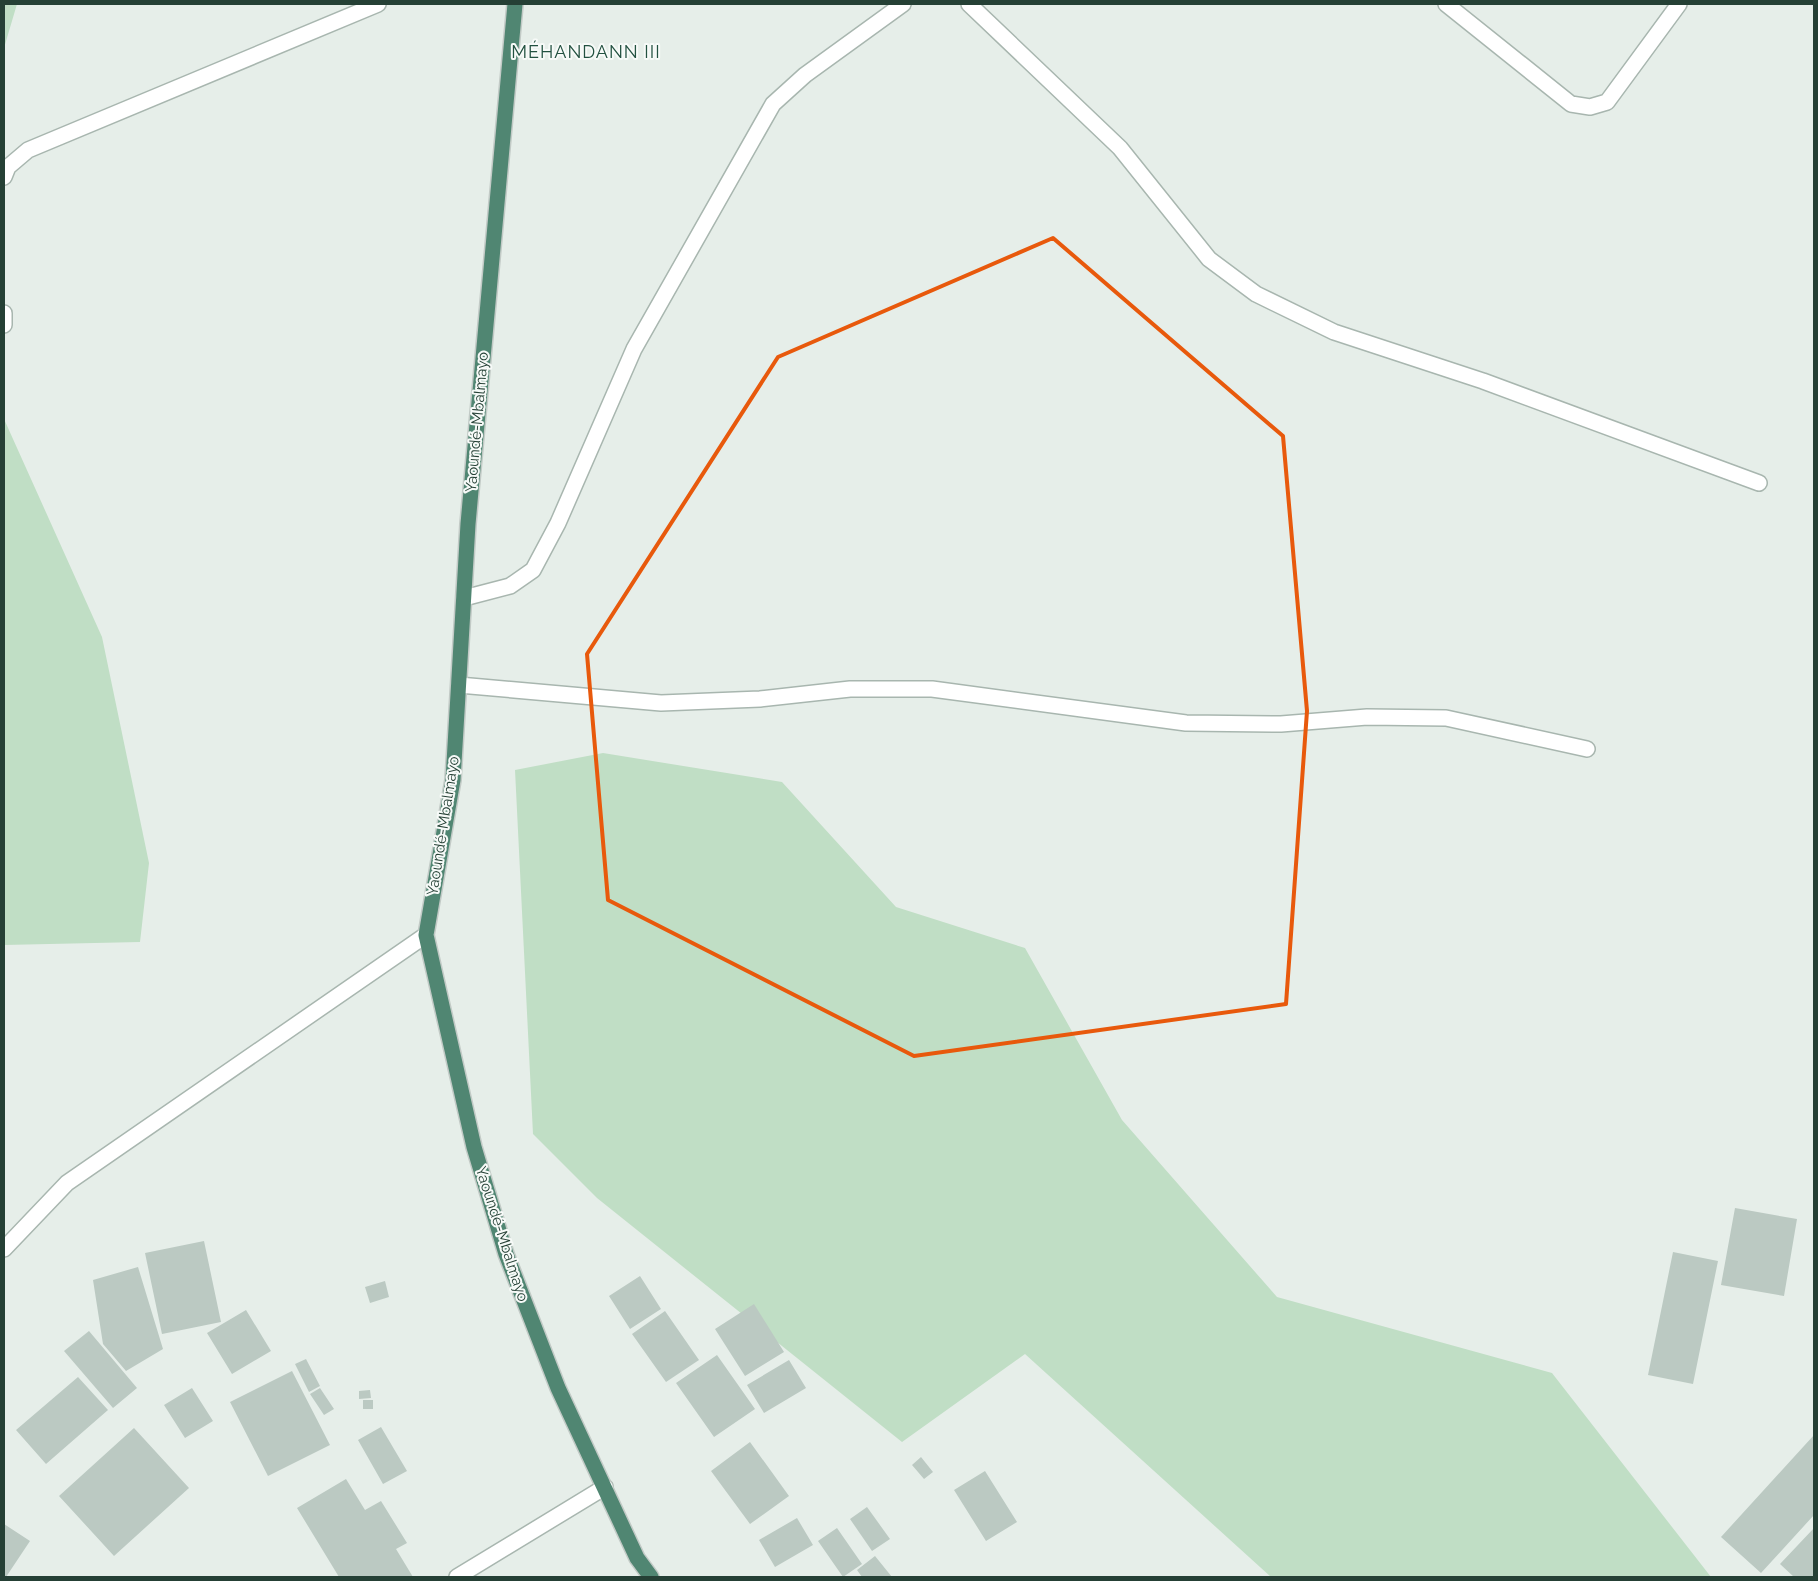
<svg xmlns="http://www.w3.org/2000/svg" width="1818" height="1581" font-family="Raleway,sans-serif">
	<rect width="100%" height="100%" fill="#e6eee9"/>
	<path fill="#c0dec5" d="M 4,4 L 17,4 L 4,48 Z
		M 4,419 L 102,637 L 149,863 L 140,942 L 4,945 Z
		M 603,753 L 782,782 L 896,907 L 1025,948 L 1122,1120 L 1277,1297 L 1552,1373 L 1711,1577 L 1271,1577 L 1025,1354 L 902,1442 L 597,1198 L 533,1134 L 515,770 Z"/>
	<path fill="#bbc9c2" d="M 1735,1208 L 1797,1219 L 1784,1296 L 1721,1285 Z
		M 204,1241 L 221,1322 L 162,1334 L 145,1253 Z
		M 1673,1252 L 1718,1261 L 1693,1384 L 1648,1375 Z
		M 138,1267 L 163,1349 L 126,1371 L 103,1344 L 93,1280 Z
		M 640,1276 L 661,1309 L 630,1329 L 609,1296 Z
		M 385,1281 L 389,1297 L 370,1303 L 365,1287 Z
		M 754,1304 L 784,1352 L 745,1376 L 715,1329 Z
		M 246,1310 L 271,1351 L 232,1374 L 207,1333 Z
		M 665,1311 L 699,1360 L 666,1382 L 632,1334 Z
		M 89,1331 L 137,1388 L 113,1408 L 64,1351 Z
		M 717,1355 L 755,1409 L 714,1437 L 676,1383 Z
		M 306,1359 L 320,1386 L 309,1392 L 295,1364 Z
		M 789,1360 L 806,1388 L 764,1413 L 747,1385 Z
		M 292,1371 L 330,1445 L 268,1476 L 230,1402 Z
		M 78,1377 L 108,1410 L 46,1464 L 16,1430 Z
		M 192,1388 L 213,1421 L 185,1438 L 164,1405 Z
		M 320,1388 L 334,1409 L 324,1415 L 310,1394 Z
		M 370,1390 L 371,1398 L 359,1399 L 359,1391 Z
		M 363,1400 L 373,1400 L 373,1409 L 363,1409 Z
		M 381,1427 L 407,1471 L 383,1484 L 358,1440 Z
		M 134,1428 L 189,1488 L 114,1556 L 59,1496 Z
		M 1814,1435 L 1814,1515 L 1761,1573 L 1721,1537 Z
		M 750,1442 L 789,1496 L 750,1524 L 711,1471 Z
		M 921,1457 L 933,1472 L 924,1479 L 912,1465 Z
		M 985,1471 L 1017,1522 L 986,1541 L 954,1490 Z
		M 346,1479 L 365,1510 L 381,1501 L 407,1543 L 396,1549 L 413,1577 L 339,1577 L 297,1508 Z
		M 867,1507 L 890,1539 L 872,1551 L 850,1519 Z
		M 797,1518 L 813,1545 L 775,1567 L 759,1540 Z
		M 4,1524 L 30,1541 L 6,1577 L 4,1577 Z
		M 837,1528 L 862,1564 L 843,1577 L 818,1541 Z
		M 1814,1528 L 1814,1577 L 1794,1577 L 1780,1564 Z
		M 875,1556 L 892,1577 L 862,1577 L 857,1570 Z"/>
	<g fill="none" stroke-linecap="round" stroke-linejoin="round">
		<g stroke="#a8b6af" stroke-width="18">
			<path id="minor" d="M 969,4 L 1120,148 L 1209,259 L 1256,294 L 1334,332 L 1483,381 L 1759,483
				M 1446,4 L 1571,104 L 1590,107 L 1607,102 L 1679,4
				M 4,177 L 8,167 L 28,150 L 378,4
				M 4,313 L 4,325
				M 464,598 L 510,586 L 533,570 L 558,523 L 634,349 L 773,104 L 805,75 L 903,4
				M 459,685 L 661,703 L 760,699 L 850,689 L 932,689 L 1186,723 L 1281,724 L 1367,717 L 1446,718 L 1587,749
				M 4,1249 L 67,1183 L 426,935
				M 457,1577 L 605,1487"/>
		</g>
		<g stroke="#c2cac6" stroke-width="18">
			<path id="trunk" d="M 515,4 L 468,524 L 453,780 L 426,935 L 474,1147 L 506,1254 L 558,1388 L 637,1558 L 651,1577"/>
		</g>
		<use href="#minor" stroke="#fff" stroke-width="15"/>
		<use href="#trunk" stroke="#508672" stroke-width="15"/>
	</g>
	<path fill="none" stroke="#e8590c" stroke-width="4" stroke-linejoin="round" d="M 1053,238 L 1283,436 L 1307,711 L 1286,1004 L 914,1056 L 608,900 L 587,654 L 778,357 Z"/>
	<g text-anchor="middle" stroke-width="4" stroke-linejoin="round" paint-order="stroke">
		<g font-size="15" fill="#254035" stroke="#f7faf8">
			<text transform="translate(477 422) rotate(-85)" y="5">Yaoundé-Mbalmayo</text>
			<text transform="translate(443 826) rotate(-81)" y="5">Yaoundé-Mbalmayo</text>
			<text transform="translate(502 1234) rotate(72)" y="5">Yaoundé-Mbalmayo</text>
		</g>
		<g font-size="18" letter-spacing="1" fill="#225140" stroke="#f7faf8">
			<text x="586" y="58">MÉHANDANN III</text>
		</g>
	</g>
	<rect width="1818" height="1581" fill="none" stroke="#254035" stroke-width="10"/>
</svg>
